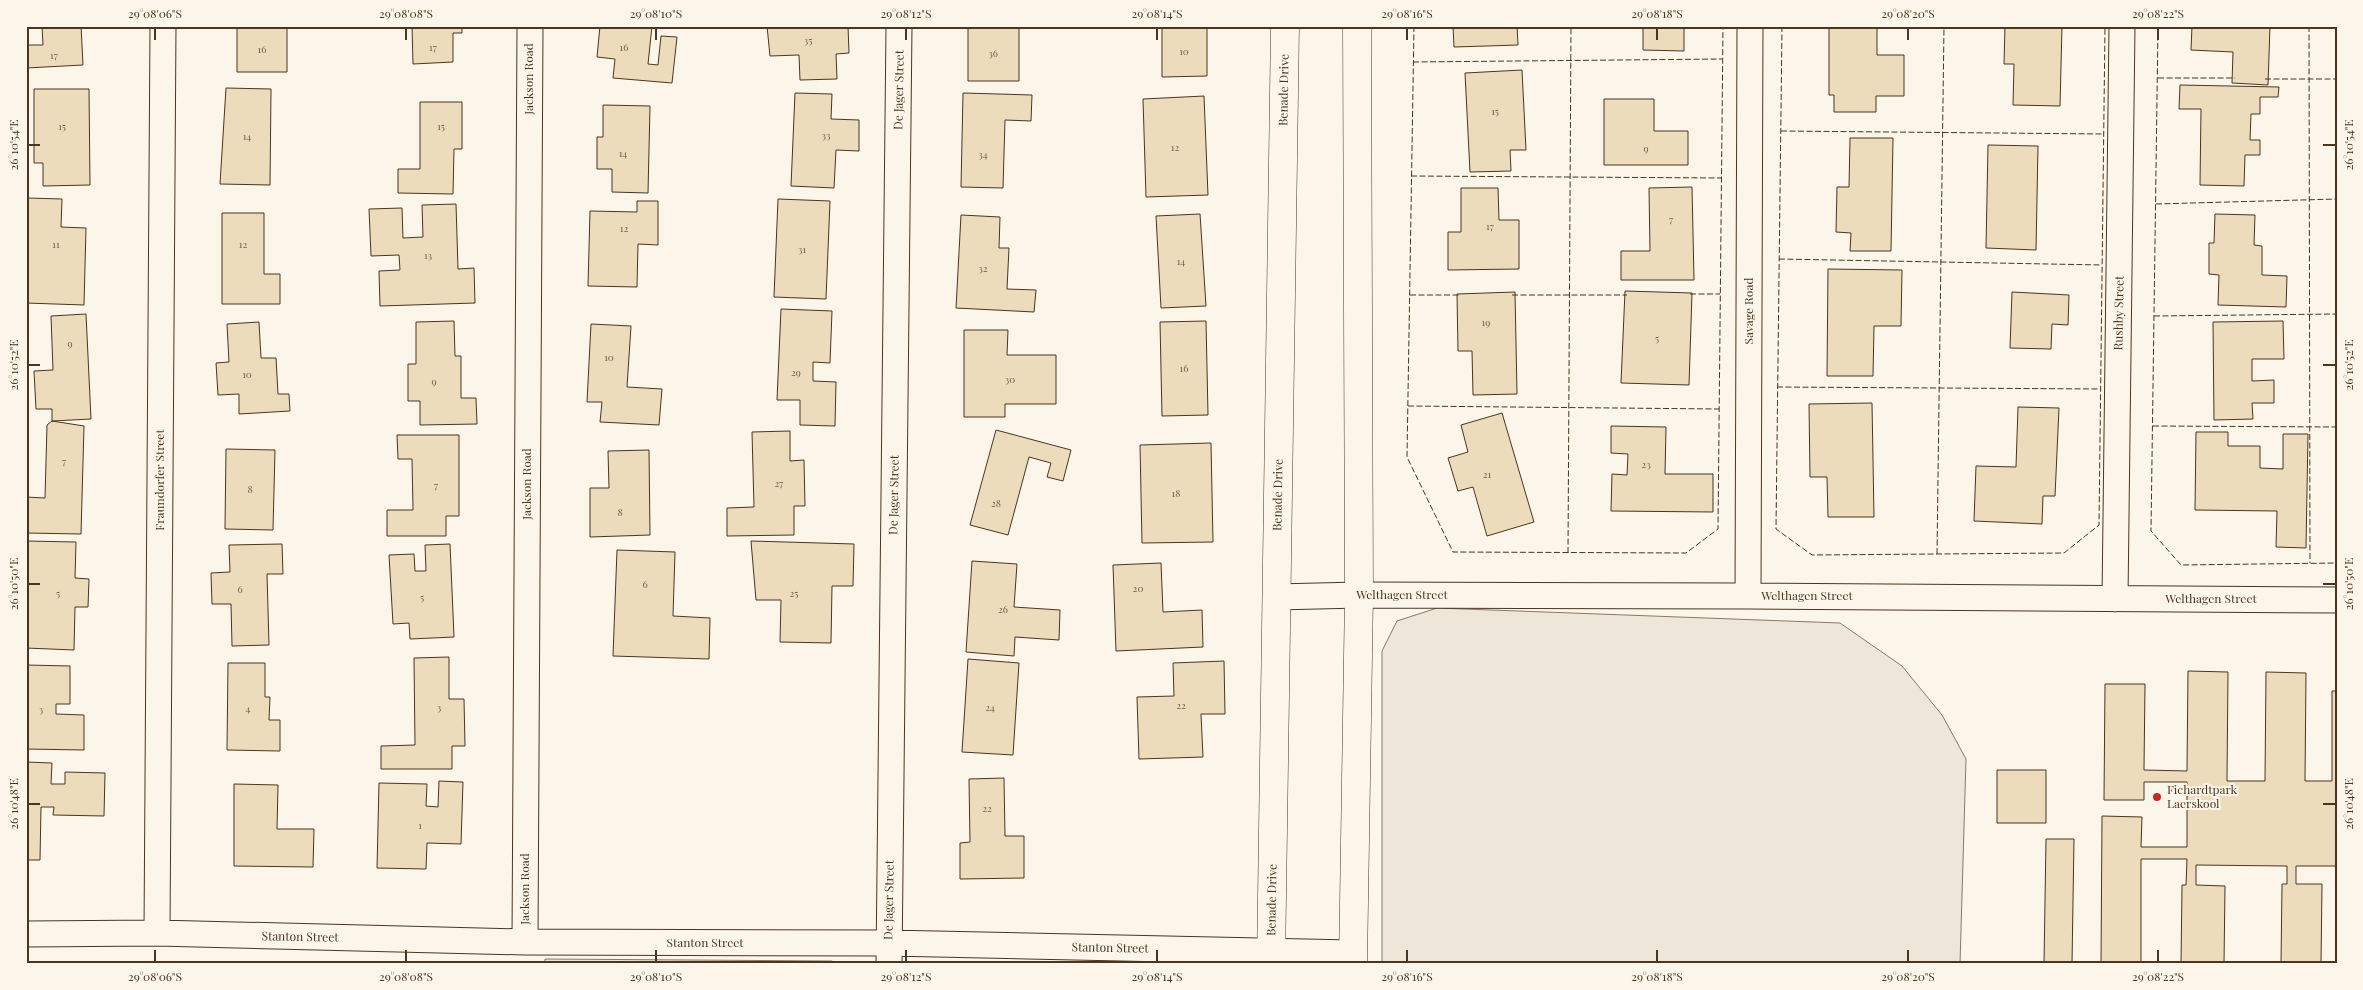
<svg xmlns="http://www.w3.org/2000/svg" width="2363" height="990" font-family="'Playfair Display',serif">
	<rect width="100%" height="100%" fill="#fbf6e9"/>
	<path fill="#ede6d9" stroke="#887966" d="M 1437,608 L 1840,623 L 1902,666 L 1942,715 L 1966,759 L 1960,964 L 1382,964 L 1382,651 L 1397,621 Z
		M 545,959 L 832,961 L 836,964 L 545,964 Z"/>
	<path fill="#ecdcbc" stroke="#4a3520" d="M 42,26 L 81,26 L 83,65 L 26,68 L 26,45 L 43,45 Z
		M 237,26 L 287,26 L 287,72 L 237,72 Z
		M 412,26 L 462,26 L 462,33 L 453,33 L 453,62 L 413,64 Z
		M 600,26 L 652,26 L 648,64 L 658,65 L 661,36 L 677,37 L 672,83 L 613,78 L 615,59 L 597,57 Z
		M 767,26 L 848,26 L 849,53 L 836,54 L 837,79 L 800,80 L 799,55 L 770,56 Z
		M 968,26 L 1019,26 L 1019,81 L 968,81 Z
		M 1162,26 L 1207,26 L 1207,76 L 1162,77 Z
		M 1453,26 L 1517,26 L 1518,45 L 1454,47 Z
		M 1643,26 L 1684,26 L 1684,51 L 1643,50 Z
		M 1829,26 L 1877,26 L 1877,55 L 1904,55 L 1904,96 L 1876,96 L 1876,112 L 1834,112 L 1834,95 L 1829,95 Z
		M 2005,26 L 2062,26 L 2060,106 L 2013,105 L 2014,64 L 2004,64 Z
		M 2192,26 L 2270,26 L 2268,85 L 2232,83 L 2233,52 L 2191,50 Z
		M 1522,70 L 1526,150 L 1510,150 L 1511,171 L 1470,172 L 1465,73 Z
		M 2180,85 L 2279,87 L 2278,97 L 2260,97 L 2260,114 L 2251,114 L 2250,140 L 2260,140 L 2260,155 L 2245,155 L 2244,186 L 2200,185 L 2201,109 L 2179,109 Z
		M 226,88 L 271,89 L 270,185 L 220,184 Z
		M 34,89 L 89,89 L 90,185 L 43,186 L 43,163 L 34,163 Z
		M 795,93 L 832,94 L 831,119 L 859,120 L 859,151 L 836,150 L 834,188 L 791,186 Z
		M 963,93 L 1032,95 L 1031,121 L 1005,120 L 1003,188 L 961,187 Z
		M 1204,96 L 1208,195 L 1146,197 L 1143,99 Z
		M 1604,99 L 1654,99 L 1654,131 L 1688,131 L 1688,165 L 1604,165 Z
		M 420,102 L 462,102 L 462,149 L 454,149 L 453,194 L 398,193 L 398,169 L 420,169 Z
		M 603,105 L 650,106 L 648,193 L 612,192 L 612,169 L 597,169 L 597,137 L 603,137 Z
		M 1850,138 L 1893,138 L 1891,251 L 1850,251 L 1851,233 L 1836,232 L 1837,187 L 1849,187 Z
		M 1988,145 L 2038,146 L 2036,250 L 1986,248 Z
		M 1692,187 L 1694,280 L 1621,280 L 1621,251 L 1650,251 L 1649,188 Z
		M 1461,188 L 1498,188 L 1499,220 L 1519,220 L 1519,269 L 1448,270 L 1448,232 L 1461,232 Z
		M 28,198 L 62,199 L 61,227 L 86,228 L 84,305 L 26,303 Z
		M 778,199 L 830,201 L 826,299 L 774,297 Z
		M 637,201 L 658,201 L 658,245 L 638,244 L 637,287 L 588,286 L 590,211 L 637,212 Z
		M 456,204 L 458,269 L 474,268 L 475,303 L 380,306 L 379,271 L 400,270 L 399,255 L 371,256 L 369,209 L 402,208 L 403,238 L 423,237 L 422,205 Z
		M 222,213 L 264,213 L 264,274 L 280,274 L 280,304 L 222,304 Z
		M 1200,214 L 1206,306 L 1161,308 L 1156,216 Z
		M 2215,214 L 2255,215 L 2254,245 L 2262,246 L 2262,275 L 2287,276 L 2286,307 L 2218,305 L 2219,275 L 2209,274 L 2209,243 L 2214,243 Z
		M 961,215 L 1000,217 L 999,248 L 1009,248 L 1007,289 L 1036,290 L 1034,312 L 956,308 Z
		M 1828,269 L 1902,270 L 1901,326 L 1874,326 L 1873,376 L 1827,376 Z
		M 1625,291 L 1692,293 L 1689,385 L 1621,383 Z
		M 1515,292 L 1517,394 L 1473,395 L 1472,351 L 1458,351 L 1457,294 Z
		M 2012,292 L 2069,295 L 2068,325 L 2052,324 L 2051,349 L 2010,348 Z
		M 781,309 L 832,311 L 830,363 L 813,362 L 813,381 L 836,382 L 835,426 L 800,425 L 800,400 L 777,400 Z
		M 86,314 L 91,419 L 52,421 L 52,409 L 36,409 L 34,371 L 53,370 L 51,316 Z
		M 454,321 L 455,356 L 461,356 L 461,398 L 476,398 L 477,424 L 420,425 L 420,401 L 408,401 L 408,364 L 416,364 L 416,322 Z
		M 1206,321 L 1208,415 L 1162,416 L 1160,322 Z
		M 2283,321 L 2284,359 L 2252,359 L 2252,381 L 2274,380 L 2274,403 L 2252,403 L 2253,419 L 2214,420 L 2213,322 Z
		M 259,322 L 261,358 L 276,358 L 278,394 L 289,394 L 290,411 L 239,414 L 239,394 L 218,395 L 216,363 L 229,362 L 227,324 Z
		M 591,324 L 631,326 L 627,387 L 662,389 L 659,425 L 600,422 L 602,402 L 587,402 Z
		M 964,330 L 1008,330 L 1007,355 L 1056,355 L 1056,404 L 1005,404 L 1005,417 L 964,417 Z
		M 1872,403 L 1874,517 L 1828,517 L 1827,477 L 1810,477 L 1809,404 Z
		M 2018,407 L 2059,408 L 2055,496 L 2043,496 L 2042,524 L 1974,521 L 1976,466 L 2016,467 Z
		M 1502,413 L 1534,522 L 1487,536 L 1473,487 L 1458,491 L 1448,458 L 1468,452 L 1461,425 Z
		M 52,421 L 84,426 L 81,534 L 26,533 L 26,497 L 45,498 L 47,425 Z
		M 1611,426 L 1666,427 L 1665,474 L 1713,474 L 1713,512 L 1611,511 L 1612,474 L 1627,475 L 1628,454 L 1611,453 Z
		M 996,430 L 1071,450 L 1063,481 L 1047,477 L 1051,463 L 1029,457 L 1008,535 L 970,525 Z
		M 790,431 L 790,461 L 804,460 L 805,506 L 794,506 L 794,535 L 727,536 L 727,508 L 754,507 L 752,432 Z
		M 2196,432 L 2228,432 L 2228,446 L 2260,446 L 2260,468 L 2283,469 L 2283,434 L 2308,434 L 2306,548 L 2276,547 L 2277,511 L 2195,510 Z
		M 397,435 L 459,435 L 459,516 L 446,516 L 446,536 L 387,536 L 387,510 L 413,510 L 412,459 L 398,459 Z
		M 1211,443 L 1213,542 L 1142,543 L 1140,445 Z
		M 226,449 L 275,450 L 273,530 L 225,529 Z
		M 649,450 L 650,535 L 590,537 L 590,488 L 609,488 L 608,451 Z
		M 26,541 L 76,542 L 75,578 L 89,579 L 88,607 L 75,607 L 74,650 L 26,648 Z
		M 751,541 L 854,544 L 853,586 L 832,586 L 831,643 L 780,642 L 781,600 L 756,600 Z
		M 282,544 L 283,574 L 267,574 L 269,645 L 232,646 L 231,604 L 212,604 L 211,573 L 230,572 L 229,545 Z
		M 450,544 L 454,637 L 410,639 L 409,623 L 393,624 L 389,555 L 414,554 L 415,571 L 426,571 L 425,545 Z
		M 617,550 L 675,552 L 673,616 L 710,618 L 709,659 L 613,656 Z
		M 972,561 L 1017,564 L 1014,607 L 1060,610 L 1059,640 L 1015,637 L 1014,656 L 966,652 Z
		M 1161,563 L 1163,612 L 1202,610 L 1203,647 L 1116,651 L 1113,565 Z
		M 449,657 L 449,699 L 464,699 L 465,746 L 452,746 L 452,769 L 381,769 L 381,746 L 415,745 L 414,658 Z
		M 968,659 L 1019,663 L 1013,755 L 962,752 Z
		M 1224,661 L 1225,714 L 1201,714 L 1203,757 L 1139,759 L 1137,697 L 1174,696 L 1173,663 Z
		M 228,663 L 265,663 L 265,697 L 270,697 L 269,720 L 280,720 L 280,751 L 227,750 Z
		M 26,665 L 70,666 L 70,704 L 56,704 L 56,714 L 84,715 L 84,750 L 26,749 Z
		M 2188,671 L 2228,672 L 2227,781 L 2265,781 L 2266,672 L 2306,673 L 2305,781 L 2332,781 L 2332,691 L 2337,691 L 2337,866 L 2296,866 L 2296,884 L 2322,884 L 2321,964 L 2281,964 L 2282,884 L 2287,884 L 2287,866 L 2196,865 L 2196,885 L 2225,886 L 2224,964 L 2181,964 L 2182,885 L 2186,885 L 2187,859 L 2141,859 L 2141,964 L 2101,964 L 2102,816 L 2142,817 L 2141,847 L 2187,847 L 2187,782 L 2144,782 L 2144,800 L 2104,800 L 2105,684 L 2145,684 L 2144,770 L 2187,771 Z
		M 26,762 L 52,763 L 51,784 L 65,784 L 65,772 L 105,773 L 104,816 L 53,815 L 54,807 L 41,807 L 40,860 L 26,860 Z
		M 1997,770 L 2046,770 L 2046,823 L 1997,823 Z
		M 1004,778 L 1005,836 L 1024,836 L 1024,878 L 960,879 L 960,843 L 970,842 L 969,779 Z
		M 439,781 L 463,782 L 461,844 L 427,843 L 426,869 L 377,868 L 379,783 L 427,784 L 426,806 L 438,807 Z
		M 234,784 L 278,785 L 277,829 L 314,829 L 313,867 L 234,866 Z
		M 2046,839 L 2074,839 L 2072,964 L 2044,964 Z"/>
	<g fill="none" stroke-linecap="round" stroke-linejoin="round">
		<g stroke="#4a3520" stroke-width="27">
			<path id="minor" d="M 1748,596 L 1750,26
				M 1276,597 L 1359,595 L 1748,596 L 2337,600
				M 2115,599 L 2122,26
				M 157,933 L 163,26
				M 26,934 L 157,933 L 525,942 L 889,943 L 1353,953
				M 525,942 L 530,26
				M 889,964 L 899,26"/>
		</g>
		<g stroke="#4a3520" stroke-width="29">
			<path id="tertiary" d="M 1271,964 L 1285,26
				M 1353,964 L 1359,595 L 1357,26"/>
		</g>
		<use href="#minor" stroke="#fbf6e9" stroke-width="25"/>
		<use href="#tertiary" stroke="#fbf6e9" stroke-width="28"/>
		<path stroke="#4a3520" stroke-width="1" stroke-dasharray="6 2.5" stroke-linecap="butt" d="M 1414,26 L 1407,457 L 1453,552 L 1686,553 L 1718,529 L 1723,26
			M 1782,26 L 1776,529 L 1812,555 L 1937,554 L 2064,553 L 2099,525 L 2105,26
			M 2158,26 L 2151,531 L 2181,565 L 2337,563
			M 2309,26 L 2310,563
			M 1413,62 L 1722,59
			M 2158,78 L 2235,78
			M 2265,79 L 2337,79
			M 1781,131 L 2104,134
			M 1411,176 L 1721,178
			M 2156,204 L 2337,199
			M 1779,259 L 2102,265
			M 1690,294 L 1720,294
			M 1410,295 L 1460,295
			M 1512,295 L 1627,295
			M 2154,316 L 2337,314
			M 1777,387 L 2101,389
			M 1408,406 L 1719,409
			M 2153,426 L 2337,427
			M 1568,553 L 1571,26
			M 1937,554 L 1944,26"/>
	</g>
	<path fill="none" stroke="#4a3520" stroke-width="2" d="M 155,28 L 155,40M 406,28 L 406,40M 656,28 L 656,40M 906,28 L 906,40M 1157,28 L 1157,40M 1407,28 L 1407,40M 1657,28 L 1657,40M 1908,28 L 1908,40M 2158,28 L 2158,40M 28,145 L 40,145M 2323,145 L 2336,145M 28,365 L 40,365M 2323,365 L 2336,365M 28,584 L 40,584M 2323,584 L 2336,584M 28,804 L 40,804M 2323,804 L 2336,804M 155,950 L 155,962M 406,950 L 406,962M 656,950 L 656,962M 906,950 L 906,962M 1157,950 L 1157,962M 1407,950 L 1407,962M 1657,950 L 1657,962M 1908,950 L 1908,962M 2158,950 L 2158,962"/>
	<circle fill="#c62828" stroke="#fbf6e9" stroke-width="2" cx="2157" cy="797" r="5"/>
	<g text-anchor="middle" stroke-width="4" stroke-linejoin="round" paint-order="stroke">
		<g font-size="10" fill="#725f47">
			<text x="808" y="44">35</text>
			<text x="433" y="51">17</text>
			<text x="624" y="51">16</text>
			<text x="262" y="53">16</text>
			<text x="1184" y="55">10</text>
			<text x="993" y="57">36</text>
			<text x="54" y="59">17</text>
			<text x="1495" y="115">15</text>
			<text x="62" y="130">15</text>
			<text x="441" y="130">15</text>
			<text x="826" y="139">33</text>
			<text x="247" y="140">14</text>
			<text x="1175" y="151">12</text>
			<text x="1646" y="152">9</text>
			<text x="623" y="157">14</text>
			<text x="983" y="158">34</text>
			<text x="1671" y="223">7</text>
			<text x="1490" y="230">17</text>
			<text x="624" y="232">12</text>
			<text x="56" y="248">11</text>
			<text x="243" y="248">12</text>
			<text x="802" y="253">31</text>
			<text x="428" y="259">13</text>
			<text x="1181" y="265">14</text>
			<text x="983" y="272">32</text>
			<text x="1486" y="326">19</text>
			<text x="1657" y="342">5</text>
			<text x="70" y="347">9</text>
			<text x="609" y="361">10</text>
			<text x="1184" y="372">16</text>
			<text x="796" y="376">29</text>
			<text x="247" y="378">10</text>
			<text x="1010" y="383">30</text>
			<text x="434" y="385">9</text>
			<text x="64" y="465">7</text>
			<text x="1646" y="468">23</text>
			<text x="1487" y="478">21</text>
			<text x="779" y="487">27</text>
			<text x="436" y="489">7</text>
			<text x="250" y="493">8</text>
			<text x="1176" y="497">18</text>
			<text x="996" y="507">28</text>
			<text x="620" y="516">8</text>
			<text x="645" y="588">6</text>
			<text x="1138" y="592">20</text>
			<text x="240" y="593">6</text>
			<text x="58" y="597">5</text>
			<text x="794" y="597">25</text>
			<text x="422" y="601">5</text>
			<text x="1003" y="613">26</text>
			<text x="1181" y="709">22</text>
			<text x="439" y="711">3</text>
			<text x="990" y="711">24</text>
			<text x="248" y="712">4</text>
			<text x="41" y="713">3</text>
			<text x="987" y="812">22</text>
			<text x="420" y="829">1</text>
		</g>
		<g font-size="12" fill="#4a3520" stroke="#fbf6e9">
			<text transform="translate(529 79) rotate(-90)" y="4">Jackson Road</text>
			<text transform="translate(899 90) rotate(-89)" y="4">De Jager Street</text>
			<text transform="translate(1284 90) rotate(-89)" y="4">Benade Drive</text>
			<text transform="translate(1749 311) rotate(-90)" y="4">Savage Road</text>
			<text transform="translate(2119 313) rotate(-89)" y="4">Rushby Street</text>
			<text transform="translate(160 480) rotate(-90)" y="4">Fraundorfer Street</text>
			<text transform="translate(527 484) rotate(-90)" y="4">Jackson Road</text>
			<text transform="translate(894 495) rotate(-89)" y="4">De Jager Street</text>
			<text transform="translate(1278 495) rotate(-89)" y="4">Benade Drive</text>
			<text x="1402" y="599">Welthagen Street</text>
			<text x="1807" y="600">Welthagen Street</text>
			<text x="2211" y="603">Welthagen Street</text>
			<text transform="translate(525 889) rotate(-90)" y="4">Jackson Road</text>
			<text transform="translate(889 900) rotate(-89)" y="4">De Jager Street</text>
			<text transform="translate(1272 900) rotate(-89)" y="4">Benade Drive</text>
			<text transform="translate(300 937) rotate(1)" y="4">Stanton Street</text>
			<text x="705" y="947">Stanton Street</text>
			<text transform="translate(1110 948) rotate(1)" y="4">Stanton Street</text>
		</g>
		<g font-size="12" fill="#4a3520" stroke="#fbf6e9" text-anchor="start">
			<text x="2167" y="794">Fichardtpark<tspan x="2167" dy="14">Laerskool</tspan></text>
		</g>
	</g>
	<rect width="2363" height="990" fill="none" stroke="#fbf6e9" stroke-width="55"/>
	<rect x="28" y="28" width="2308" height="934" fill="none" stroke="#4a3520" stroke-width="2"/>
	<g font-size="12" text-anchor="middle" fill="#4a3520">
		<text x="155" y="18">29°08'06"S</text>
		<text x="406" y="18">29°08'08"S</text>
		<text x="656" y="18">29°08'10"S</text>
		<text x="906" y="18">29°08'12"S</text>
		<text x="1157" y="18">29°08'14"S</text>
		<text x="1407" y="18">29°08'16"S</text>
		<text x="1657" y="18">29°08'18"S</text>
		<text x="1908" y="18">29°08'20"S</text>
		<text x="2158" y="18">29°08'22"S</text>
		<text transform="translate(2349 145) rotate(-90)" y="4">26°10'54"E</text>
		<text transform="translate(14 145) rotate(-90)" y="4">26°10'54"E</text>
		<text transform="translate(2349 365) rotate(-90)" y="4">26°10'52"E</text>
		<text transform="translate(14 365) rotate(-90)" y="4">26°10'52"E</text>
		<text transform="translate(2349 584) rotate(-90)" y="4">26°10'50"E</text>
		<text transform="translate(14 584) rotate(-90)" y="4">26°10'50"E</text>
		<text transform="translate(2349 804) rotate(-90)" y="4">26°10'48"E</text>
		<text transform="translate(14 804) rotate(-90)" y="4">26°10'48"E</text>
		<text x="155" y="981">29°08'06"S</text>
		<text x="406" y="981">29°08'08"S</text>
		<text x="656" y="981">29°08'10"S</text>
		<text x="906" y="981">29°08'12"S</text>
		<text x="1157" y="981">29°08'14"S</text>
		<text x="1407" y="981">29°08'16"S</text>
		<text x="1657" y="981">29°08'18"S</text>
		<text x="1908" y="981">29°08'20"S</text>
		<text x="2158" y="981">29°08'22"S</text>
	</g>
</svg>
